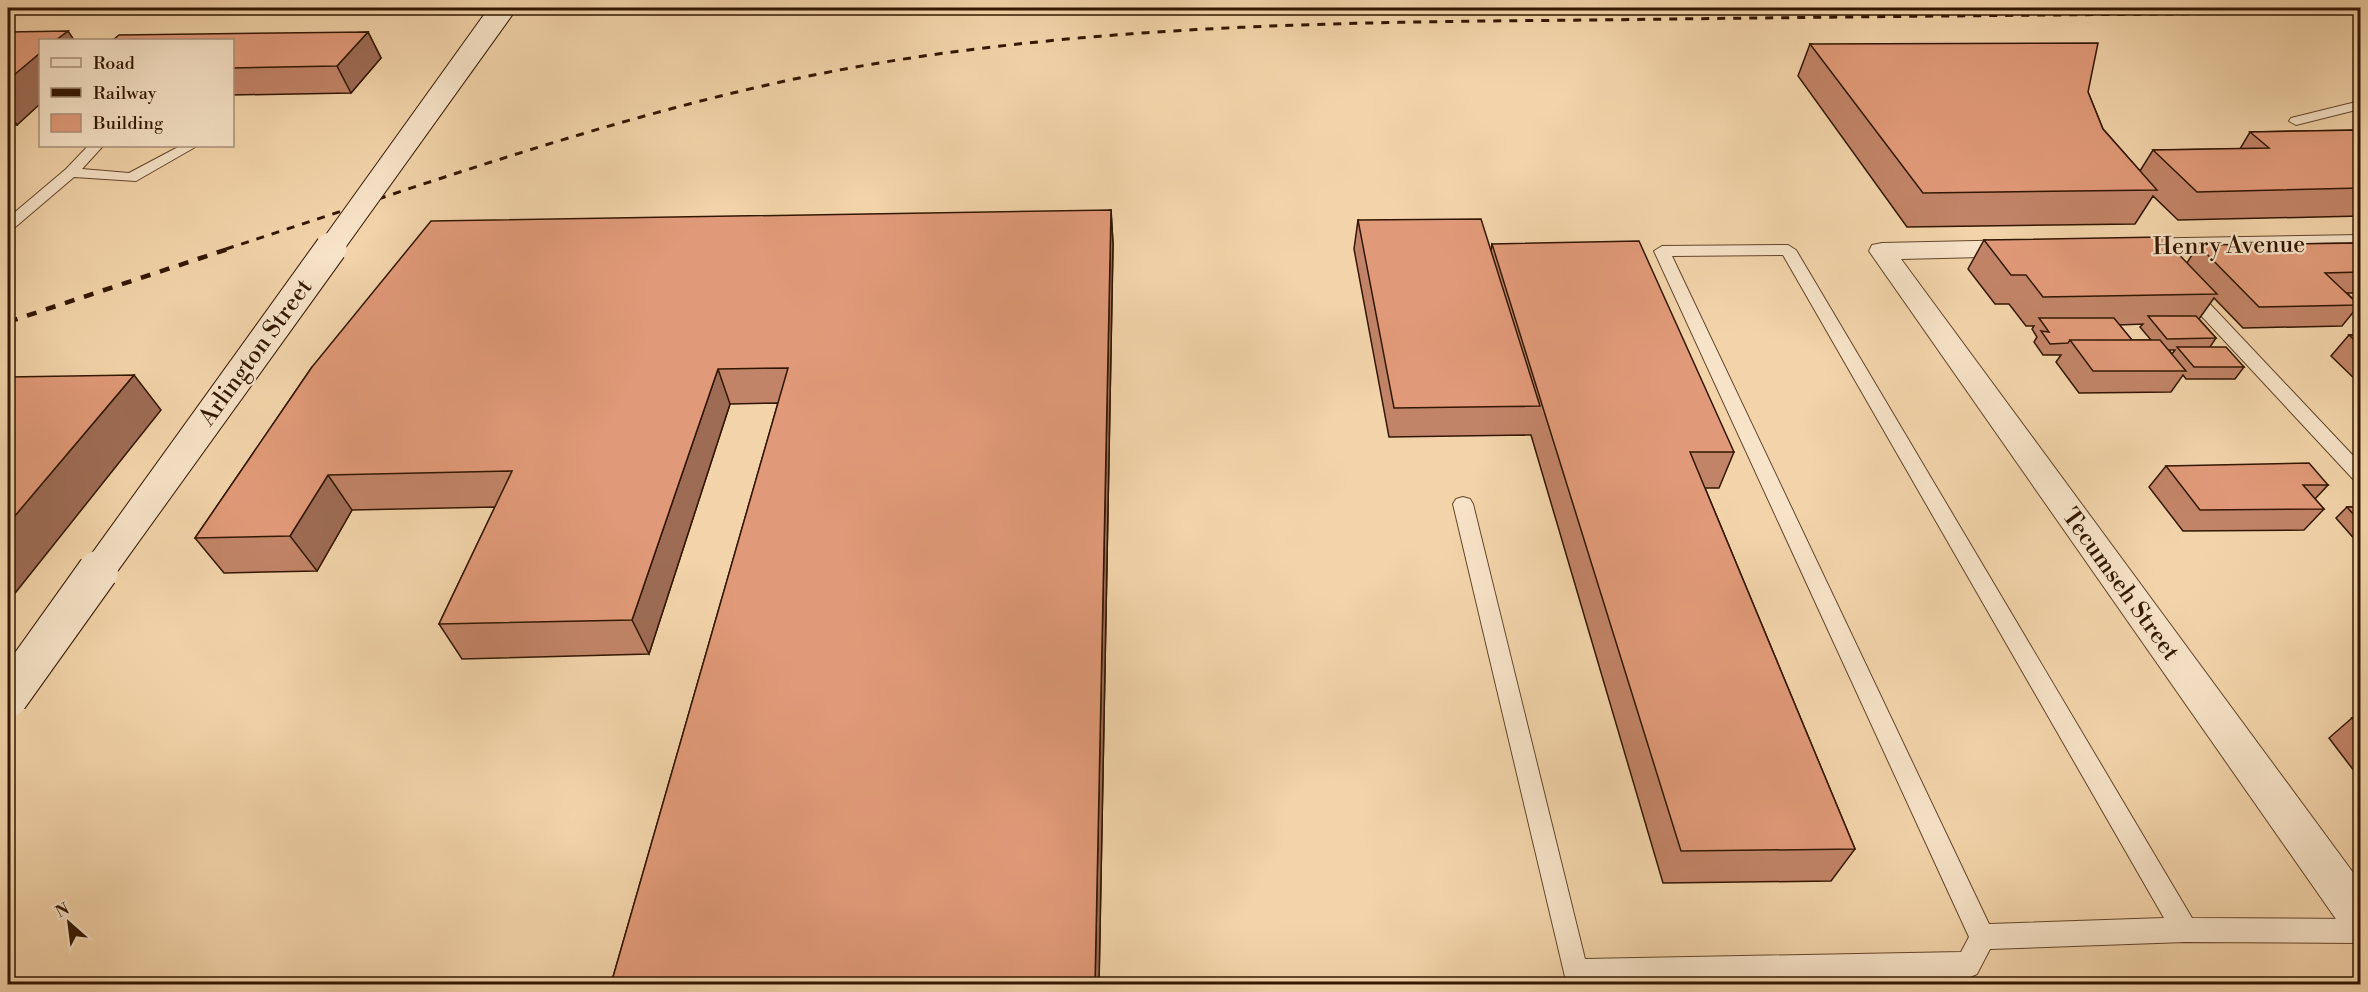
<svg xmlns="http://www.w3.org/2000/svg" width="2368" height="992" font-family="'Libre Bodoni',serif">
	<rect width="100%" height="100%" fill="#f3d4aa"/>
	<filter id="stains"><feTurbulence type="fractalNoise" baseFrequency=".00333" numOctaves="4"/><feColorMatrix values="0 0 0 0 .2 0 0 0 0 .09 0 0 0 0 .02 0 0 0 .5 -.17"/></filter>
	<radialGradient id="worn" r=".72"><stop offset=".6" stop-color="#630" stop-opacity="0"/><stop offset="1" stop-color="#630" stop-opacity=".3"/></radialGradient>
	<g fill="none" stroke-linecap="round" stroke-linejoin="round">
		<g stroke="#63462a" stroke-width="2">
			<path id="lane" d="M 2360,101 L 2360,109 L 2296,125 L 2289,121 L 2291,118 Z
				M 88,146 L 103,146 L 82,169 L 129,173 L 180,146 L 197,146 L 136,181 L 74,177 L 13,229 L 8,231 L 8,218 L 66,169 Z
				M 1788,245 L 1796,250 L 2192,918 L 2360,919 L 2360,943 L 2185,942 L 1990,949 L 1977,974 L 1968,978 L 1600,984 L 1574,984 L 1566,981 L 1453,504 L 1456,499 L 1463,497 L 1470,499 L 1473,504 L 1585,959 L 1961,952 L 1969,937 L 1654,251 L 1662,246 ZM 1783,255 L 2164,918 L 1989,924 L 1672,256 Z
				M 2187,285 L 2193,286 L 2360,463 L 2360,481 L 2353,479 L 2181,294 L 2179,290 Z"/>
		</g>
		<g stroke="#63462a" stroke-width="2">
			<path id="street" d="M 2360,235 L 2360,251 L 2125,255 L 2116,253 L 2112,247 L 2116,241 L 2125,239 Z
				M 2023,240 L 2032,242 L 2036,248 L 2032,254 L 2023,256 L 1901,259 L 2360,882 L 2360,937 L 2345,932 L 1869,251 L 1872,245 L 1882,243 Z"/>
		</g>
		<use href="#lane" fill="#f7e3c8" fill-rule="evenodd"/>
		<use href="#street" fill="#f7e3c8" fill-rule="evenodd"/>
		<path stroke="#331700" stroke-width="3" stroke-dasharray="8 8" stroke-linecap="butt" d="M 226,249 C 437,181 647,103 867,65 C 1107,24 1351,22 1594,20 C 1820,17 2046,15 2272,13 L 2360,10"/>
		<path stroke="#331700" stroke-width="4.5" stroke-dasharray="10 10" stroke-linecap="butt" d="M 8,322 L 231,248"/>
		<g stroke="#331700" stroke-width="25" stroke-linecap="butt">
			<path id="secondary-bridge-far2" d="M 330,249 L 503,8"/>
		</g>
		<g stroke="#331700" stroke-width="33" stroke-linecap="butt">
			<path id="secondary-bridge-far1" d="M 97,573 L 331,248"/>
		</g>
		<g stroke="#331700" stroke-width="42" stroke-linecap="butt">
			<path id="secondary-bridge" d="M 8,697 L 98,571"/>
		</g>
		<use href="#secondary-bridge-far2" stroke="#f7e3c8" stroke-width="23"/>
		<use href="#secondary-bridge-far1" stroke="#f7e3c8" stroke-width="31"/>
		<use href="#secondary-bridge" stroke="#f7e3c8" stroke-width="40"/>
	</g>
	<path fill="#c28468" stroke="#331700" stroke-width="1.5" fill-rule="evenodd" d="M 8,32 L 17,125 L 8,125 Z
		M 368,32 L 381,58 L 351,93 L 232,95 L 232,40 Z
		M 1810,44 L 2088,92 L 2103,129 L 2140,171 L 2153,150 L 2240,149 L 2250,132 L 2361,130 L 2361,216 L 2178,220 L 2153,196 L 2135,224 L 1907,227 L 1798,76 Z
		M 1111,210 L 1113,244 L 1099,984 L 611,984 L 778,403 L 730,404 L 649,654 L 462,659 L 439,624 L 495,507 L 352,510 L 317,571 L 224,573 L 195,538 L 312,367 Z
		M 1358,220 L 1491,250 L 1492,244 L 1734,452 L 1719,488 L 1705,488 L 1855,849 L 1831,881 L 1663,883 L 1531,435 L 1389,437 L 1354,249 Z
		M 1984,240 L 2187,263 L 2198,245 L 2361,243 L 2361,293 L 2347,293 L 2359,305 L 2342,326 L 2243,328 L 2214,298 L 2199,319 L 2216,338 L 2210,347 L 2244,367 L 2235,379 L 2186,379 L 2183,375 L 2171,392 L 2079,393 L 2056,362 L 2061,355 L 2043,355 L 2034,342 L 2037,337 L 2032,329 L 2034,326 L 2026,326 L 2009,304 L 1995,304 L 1968,269 ZM 2143,324 L 2140,327 L 2151,340 L 2132,340 L 2119,325 ZM 2169,350 L 2175,350 L 2172,354 Z
		M 2349,335 L 2361,335 L 2361,385 L 2331,356 Z
		M 2166,466 L 2328,485 L 2315,499 L 2324,509 L 2304,530 L 2183,531 L 2149,487 Z
		M 2347,507 L 2361,507 L 2361,542 L 2357,542 L 2336,518 Z
		M 2352,718 L 2361,718 L 2361,780 L 2329,738 Z"/>
	<path fill="#9e6c55" stroke="#331700" stroke-width="1.5" d="M 68,31 L 74,40 L 56,40 Z
		M 368,32 L 381,58 L 351,93 L 337,66 Z
		M 40,53 L 40,104 L 17,125 L 8,112 L 8,80 Z
		M 1111,210 L 1113,244 L 1099,984 L 1095,984 Z
		M 718,369 L 730,404 L 649,654 L 632,620 Z
		M 134,375 L 161,410 L 8,602 L 8,524 Z
		M 328,475 L 352,510 L 317,571 L 290,536 Z"/>
	<path fill="#e19a79" stroke="#331700" stroke-width="1.5" d="M 68,31 L 56,40 L 40,40 L 40,53 L 8,80 L 8,32 Z
		M 368,32 L 337,66 L 232,68 L 232,40 L 113,40 L 119,35 Z
		M 2098,43 L 2088,92 L 2103,129 L 2157,190 L 1923,193 L 1810,44 Z
		M 2361,130 L 2361,188 L 2197,192 L 2153,150 L 2269,148 L 2250,132 Z
		M 1111,210 L 1095,984 L 611,984 L 788,368 L 718,369 L 632,620 L 439,624 L 512,471 L 328,475 L 290,536 L 195,538 L 312,367 L 431,221 Z
		M 1481,219 L 1540,406 L 1394,408 L 1358,220 Z
		M 2162,237 L 2217,294 L 2043,297 L 2026,275 L 2011,275 L 1984,240 Z
		M 1639,241 L 1734,452 L 1690,452 L 1855,849 L 1681,851 L 1492,244 Z
		M 2361,243 L 2361,272 L 2325,273 L 2359,305 L 2259,307 L 2198,245 Z
		M 2148,316 L 2196,316 L 2216,338 L 2167,339 Z
		M 2039,318 L 2114,318 L 2132,340 L 2070,340 L 2068,343 L 2050,344 L 2041,331 L 2049,332 Z
		M 2349,335 L 2361,335 L 2361,346 Z
		M 2070,340 L 2160,340 L 2186,371 L 2093,371 Z
		M 2177,347 L 2226,347 L 2244,367 L 2194,367 Z
		M 134,375 L 8,524 L 8,377 Z
		M 2309,463 L 2328,485 L 2303,485 L 2324,509 L 2200,510 L 2166,466 Z
		M 2347,507 L 2361,507 L 2361,523 Z
		M 2352,718 L 2361,718 L 2361,728 Z"/>
	<g text-anchor="middle" stroke-width="4.5" stroke-linejoin="round" paint-order="stroke">
		<g font-size="24" fill="#331700" stroke="#f7e3c8">
			<text transform="translate(2229 245) rotate(-1)" y="8">Henry Avenue</text>
			<text transform="translate(255 352) rotate(-54)" y="8">Arlington Street</text>
			<text transform="translate(2121 584) rotate(54)" y="8">Tecumseh Street</text>
		</g>
	</g>
	<rect width="2368" height="992" fill="none" stroke="#f3d4aa" stroke-width="30"/>
	<rect x="9" y="9" width="2350" height="974" fill="none" stroke="#331700" stroke-width="3"/>
	<rect x="15" y="15" width="2338" height="962" fill="none" stroke="#331700" stroke-width="1.5"/>
	<rect x="39" y="39" width="195" height="108" fill="#f7e3c8" stroke="#a99178" stroke-width="1.5"/>
	<rect x="51" y="58" width="30" height="9" fill="#f7e3c8" stroke="#a99178" stroke-width="1.5"/>
	<text x="93" y="69" font-size="18" fill="#331700">Road</text>
	<rect x="51" y="88" width="30" height="9" fill="#331700" stroke="#a99178" stroke-width="1.5"/>
	<text x="93" y="99" font-size="18" fill="#331700">Railway</text>
	<rect x="51" y="114" width="30" height="18" fill="#e19a79" stroke="#a99178" stroke-width="1.5"/>
	<text x="93" y="129" font-size="18" fill="#331700">Building</text>
	<g transform="translate(69 923) rotate(332)" stroke="#f7e3c8" stroke-width="4.5" paint-order="stroke">
	<path d="M0-4.5L10 22L0 15L-10 22Z" fill="#331700"/>
	<text y="-9" font-size="16" font-weight="bold" text-anchor="middle" fill="#331700">N</text>
	</g>
	<rect width="100%" height="100%" filter="url(#stains)"/>
	<rect width="100%" height="100%" fill="url(#worn)"/>
</svg>
